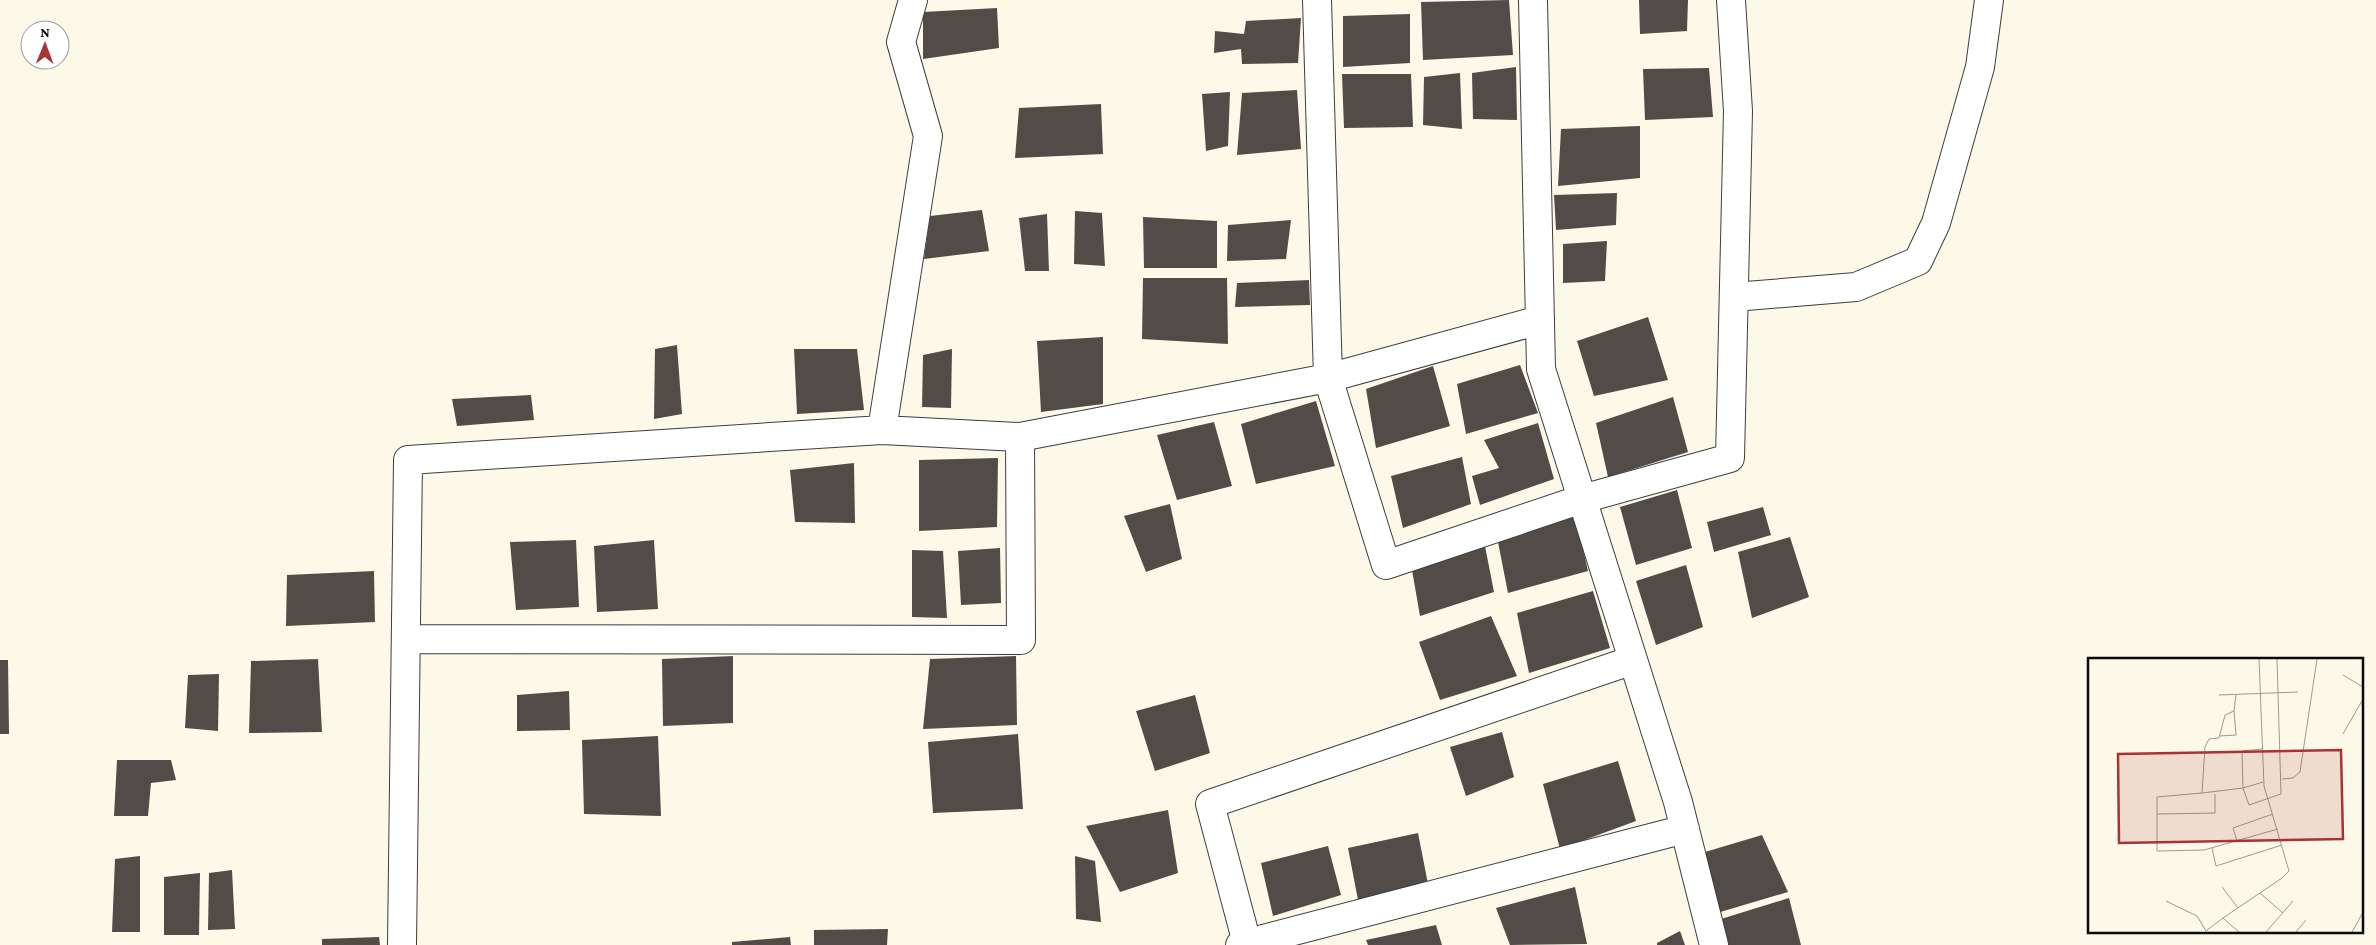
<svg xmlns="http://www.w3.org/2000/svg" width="2376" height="945" font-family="'Crimson Pro',serif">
	<rect width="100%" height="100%" fill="#fdf9e9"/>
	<path fill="#514c48" d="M 1509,0 L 1513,55 L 1423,60 L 1421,2 Z
		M 1639,0 L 1688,0 L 1687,31 L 1640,34 Z
		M 997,8 L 999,48 L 923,59 L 923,12 Z
		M 1410,14 L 1410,63 L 1343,67 L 1343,16 Z
		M 1301,18 L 1298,63 L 1242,64 L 1241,49 L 1214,53 L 1215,31 L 1244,34 L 1246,21 Z
		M 1516,67 L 1517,120 L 1473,119 L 1472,73 Z
		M 1709,68 L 1713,117 L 1645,120 L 1643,69 Z
		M 1460,73 L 1462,129 L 1423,125 L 1424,77 Z
		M 1342,74 L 1411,74 L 1413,127 L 1344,128 Z
		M 1297,90 L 1301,149 L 1237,155 L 1242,93 Z
		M 1230,92 L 1228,146 L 1206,151 L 1202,94 Z
		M 1101,104 L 1103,154 L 1015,158 L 1019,108 Z
		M 1640,126 L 1640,178 L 1558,186 L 1561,129 Z
		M 1617,193 L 1616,225 L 1556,230 L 1554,195 Z
		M 982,210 L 989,251 L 924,259 L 930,216 Z
		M 1075,211 L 1102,213 L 1105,266 L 1074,264 Z
		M 1047,214 L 1049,271 L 1025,271 L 1019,218 Z
		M 1143,217 L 1217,221 L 1217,268 L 1144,268 Z
		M 1291,220 L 1286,259 L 1227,261 L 1228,225 Z
		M 1607,241 L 1605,281 L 1563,283 L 1563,244 Z
		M 1143,278 L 1227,278 L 1228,344 L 1142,339 Z
		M 1309,280 L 1310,305 L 1235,307 L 1237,283 Z
		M 1648,317 L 1668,380 L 1594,396 L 1577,341 Z
		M 1103,337 L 1103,404 L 1041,412 L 1037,341 Z
		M 677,345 L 682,414 L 654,419 L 655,349 Z
		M 794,349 L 857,349 L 864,410 L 797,414 Z
		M 952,349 L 951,408 L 922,407 L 923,355 Z
		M 1520,365 L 1538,413 L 1466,434 L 1457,384 Z
		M 1433,366 L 1450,426 L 1376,448 L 1366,389 Z
		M 531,395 L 534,420 L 457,426 L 452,399 Z
		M 1673,397 L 1688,452 L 1608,477 L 1596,423 Z
		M 1316,401 L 1335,466 L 1256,484 L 1241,424 Z
		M 1214,422 L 1232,486 L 1177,500 L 1157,435 Z
		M 1538,423 L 1554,479 L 1480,505 L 1472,476 L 1499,468 L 1484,440 Z
		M 1462,457 L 1471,504 L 1403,528 L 1391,476 Z
		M 998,458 L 997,527 L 919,531 L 919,460 Z
		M 854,463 L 855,523 L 795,522 L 790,470 Z
		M 1677,490 L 1692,548 L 1636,565 L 1620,507 Z
		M 1170,504 L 1182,559 L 1146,572 L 1124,516 Z
		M 1763,507 L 1771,535 L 1714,552 L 1707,522 Z
		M 1575,514 L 1588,571 L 1508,593 L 1498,542 Z
		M 1790,537 L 1809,597 L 1752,618 L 1738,552 Z
		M 576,540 L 579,607 L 516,610 L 510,542 Z
		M 654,540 L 658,609 L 597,612 L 594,546 Z
		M 1485,546 L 1494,592 L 1420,616 L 1412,570 Z
		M 1000,548 L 1001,603 L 961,605 L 958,551 Z
		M 912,550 L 943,551 L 947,618 L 912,617 Z
		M 1686,565 L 1703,627 L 1656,645 L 1636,581 Z
		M 374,571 L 375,622 L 286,626 L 287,575 Z
		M 1593,591 L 1610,648 L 1529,673 L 1517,613 Z
		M 1491,616 L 1517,676 L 1440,700 L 1419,642 Z
		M 733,656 L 733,723 L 663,726 L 662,659 Z
		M 1016,656 L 1017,725 L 923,729 L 930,659 Z
		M 318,659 L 322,732 L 249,733 L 251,661 Z
		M 0,660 L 8,660 L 9,734 L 0,734 Z
		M 219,674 L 218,731 L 185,728 L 188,675 Z
		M 569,691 L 570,730 L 517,731 L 517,695 Z
		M 1195,695 L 1210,753 L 1155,771 L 1136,711 Z
		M 1502,732 L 1514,777 L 1466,796 L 1450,747 Z
		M 1018,734 L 1023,809 L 933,813 L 928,742 Z
		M 658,736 L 661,816 L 584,814 L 582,740 Z
		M 117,760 L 171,760 L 176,780 L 151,783 L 148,816 L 114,816 Z
		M 1618,761 L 1636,821 L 1560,849 L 1543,784 Z
		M 1168,810 L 1178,873 L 1120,892 L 1086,826 Z
		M 1418,833 L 1428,884 L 1358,900 L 1348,848 Z
		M 1762,835 L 1788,892 L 1717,913 L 1705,852 Z
		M 1328,846 L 1341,895 L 1273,916 L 1261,863 Z
		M 140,856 L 140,932 L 112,932 L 115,859 Z
		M 1075,856 L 1095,861 L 1101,922 L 1076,919 Z
		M 232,870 L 235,929 L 208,930 L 209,873 Z
		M 200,873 L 199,935 L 164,935 L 164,877 Z
		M 1575,887 L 1587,944 L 1510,945 L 1496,908 Z
		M 1789,898 L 1801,945 L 1729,945 L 1721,919 Z
		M 1436,925 L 1442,945 L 1368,945 L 1366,940 Z
		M 888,929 L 887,945 L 814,945 L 814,930 Z
		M 1680,931 L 1685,945 L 1657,945 L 1657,943 Z
		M 379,937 L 380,945 L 322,945 L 322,939 Z
		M 790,937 L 791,945 L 732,945 L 732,942 Z"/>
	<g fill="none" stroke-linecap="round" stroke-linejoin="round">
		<g stroke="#3d3d3d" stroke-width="30">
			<path id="street" d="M 913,0 L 901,42 L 928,136 L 882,430 L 1020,437 L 1328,378 L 1386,565 L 1582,499 L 1730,458 L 1738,111 L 1731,0
				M 1317,0 L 1328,378 L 1540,320
				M 1533,0 L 1541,369 L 1678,802 L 1714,945
				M 1734,297 L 1856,287 L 1918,261 L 1936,223 L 1980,67 L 1989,0
				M 406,639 L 1021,640 L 1020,437
				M 1247,943 L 1210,804 L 1633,660
				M 402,945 L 408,460 L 882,430
				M 1240,945 L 1685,829"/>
		</g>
		<use href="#street" stroke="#fff" stroke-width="28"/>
	</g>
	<g transform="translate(2088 658)">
		<rect width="275" height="275" fill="#fdf9e9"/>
		<path fill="none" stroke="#9c9990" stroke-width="1" d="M 255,17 L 275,29M 131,37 L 210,34M 148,37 L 146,53 L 137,57 L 131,80 L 121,81 L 117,89 L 114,135 L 155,130 L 161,147 L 193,136 L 189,1M 255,76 L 275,41M 131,78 L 148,77 L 146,53M 174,91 L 154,93 L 155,130 L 175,124M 194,121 L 205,120 L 212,114 L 229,1M 114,135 L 69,139 L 69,193 L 116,192 L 190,171M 69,156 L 127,155 L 127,136M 149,183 L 145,170 L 185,156M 124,190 L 128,208 L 194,187M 134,229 L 150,250M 172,235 L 195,255M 78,243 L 109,258 L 118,273 L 135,260M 151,274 L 135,260 L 194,220 L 201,213 L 176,128 L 171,1M 178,274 L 205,243M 208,274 L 218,262M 264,274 L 275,254"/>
		<path fill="#a93334" fill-opacity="0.15" stroke="#a93334" stroke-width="2.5" d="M 253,92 L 255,181 L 31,185 L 30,96 Z"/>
		<rect width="275" height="275" fill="none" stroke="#0a0a0a" stroke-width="2.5"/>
	</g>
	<g transform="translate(45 45) rotate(1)"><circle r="24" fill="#ffffff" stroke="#9d9d9d"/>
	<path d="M0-4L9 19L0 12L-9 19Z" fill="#a93334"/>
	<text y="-8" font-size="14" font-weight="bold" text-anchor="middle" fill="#0a0a0a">N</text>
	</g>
</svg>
